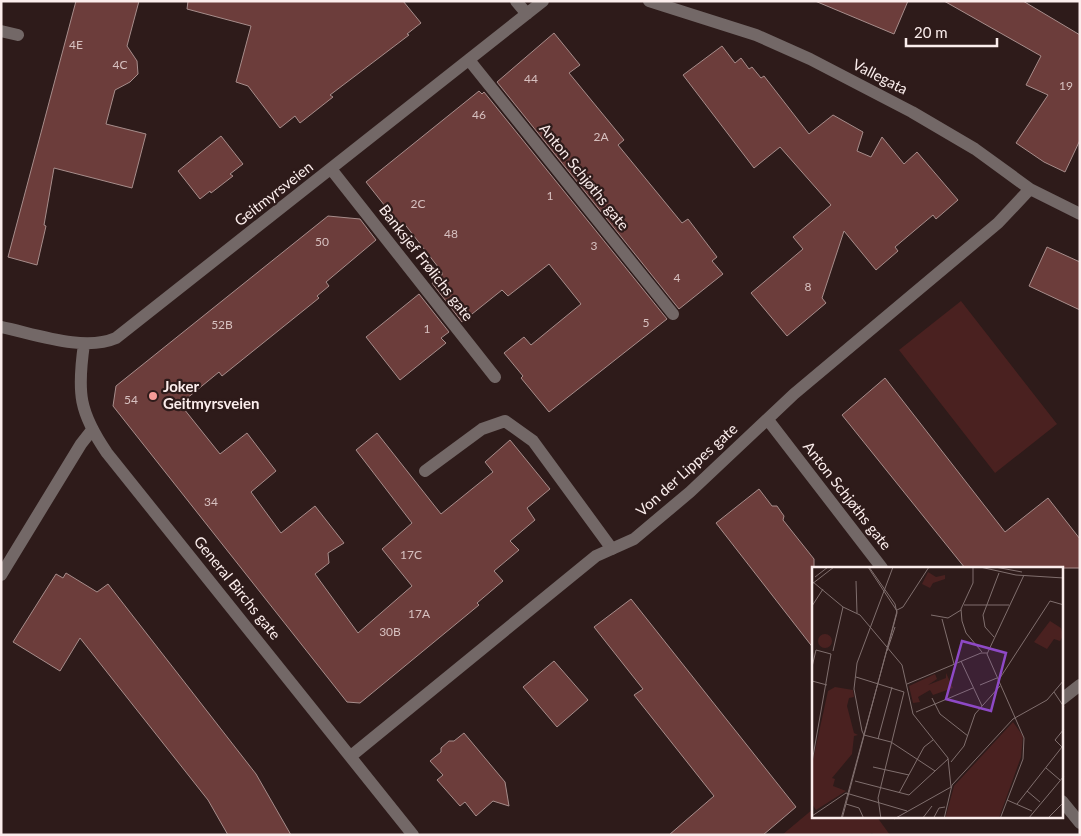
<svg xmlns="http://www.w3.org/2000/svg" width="1081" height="836" font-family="Lato,sans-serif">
	<rect width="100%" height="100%" fill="#2e1b1a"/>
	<path fill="#4a2120" d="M 961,301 L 1057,424 L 995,473 L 899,350 Z
		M 813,809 L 814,817 L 877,817 L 890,835 L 874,835 L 872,833 L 869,835 L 782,835 Z"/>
	<path fill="#6c3d3b" stroke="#a78d8b" d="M 76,1 L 139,1 L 127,46 L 137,61 L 138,74 L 130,82 L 115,90 L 106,124 L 146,134 L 132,188 L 54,168 L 44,225 L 46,226 L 37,265 L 8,257 Z
		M 188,1 L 403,1 L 421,23 L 407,34 L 409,35 L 330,95 L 333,97 L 300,123 L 295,116 L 280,128 L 248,86 L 236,82 L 251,26 L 187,9 Z
		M 815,1 L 908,1 L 894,34 Z
		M 944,1 L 1023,1 L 1080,35 L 1080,140 L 1065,172 L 1044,162 L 1016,143 L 1048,95 L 1026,85 L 1041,56 Z
		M 554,33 L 580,65 L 569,73 L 624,140 L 618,145 L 682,223 L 688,219 L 717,257 L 712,261 L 723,274 L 679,309 L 497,82 Z
		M 722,46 L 735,63 L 741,58 L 749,69 L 752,67 L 761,78 L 764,76 L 809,134 L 833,115 L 863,132 L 857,151 L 871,157 L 882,137 L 904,164 L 917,152 L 958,200 L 936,219 L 933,215 L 895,247 L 898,251 L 876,270 L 844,231 L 822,298 L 826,303 L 787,336 L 751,293 L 803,249 L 793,237 L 831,205 L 780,147 L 754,168 L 683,75 Z
		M 479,91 L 482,94 L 484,92 L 667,319 L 549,412 L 521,378 L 523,376 L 504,353 L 524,337 L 531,345 L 581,304 L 549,264 L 508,296 L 502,290 L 462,322 L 432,283 L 442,275 L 442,272 L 403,222 L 400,225 L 366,182 Z
		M 221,136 L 243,164 L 230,174 L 233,176 L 211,193 L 210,191 L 200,199 L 178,171 Z
		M 328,216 L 360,219 L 376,240 L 326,282 L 329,286 L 317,296 L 319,298 L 222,376 L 219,372 L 180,404 L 220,454 L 247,433 L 276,471 L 251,492 L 281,533 L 315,506 L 344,543 L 328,553 L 329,563 L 315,574 L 358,633 L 412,586 L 382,549 L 412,523 L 356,450 L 377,433 L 441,514 L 493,472 L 485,462 L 510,440 L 550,489 L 527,508 L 535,520 L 510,541 L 519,550 L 494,571 L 503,581 L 477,603 L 479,605 L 360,703 L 347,702 L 113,406 L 116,386 Z
		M 1047,247 L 1080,262 L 1080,310 L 1029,286 Z
		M 419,294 L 449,332 L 441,338 L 446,343 L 400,380 L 366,337 Z
		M 885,378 L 1005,532 L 1048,498 L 1080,539 L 1080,568 L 965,568 L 842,415 Z
		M 759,489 L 772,506 L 777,506 L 784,516 L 783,520 L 814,559 L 814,649 L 716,523 Z
		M 66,573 L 97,592 L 108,584 L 256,774 L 291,835 L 228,835 L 208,800 L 80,638 L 60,671 L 13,642 L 56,574 L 63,578 Z
		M 631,599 L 796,807 L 763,835 L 669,835 L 714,796 L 634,695 L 643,689 L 594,627 Z
		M 554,661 L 588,700 L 557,727 L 523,687 Z
		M 464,733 L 505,782 L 509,806 L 493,801 L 476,816 L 465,802 L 460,806 L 437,780 L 443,775 L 430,761 L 441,752 L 441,748 L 449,741 L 454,741 Z"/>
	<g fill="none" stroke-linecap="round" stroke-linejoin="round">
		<path stroke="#736867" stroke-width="12" d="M 1,31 L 18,35
			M 425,471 L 482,429 L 505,421 L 533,441 L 612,549
			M 1062,699 L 1080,685"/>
		<path stroke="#736867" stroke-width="12" d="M 516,1 L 527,14
			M 649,1 L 756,35 L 810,59 L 912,112 L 975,149 L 1030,189 L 1080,214
			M 469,60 L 673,314
			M 331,169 L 495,377
			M 1,327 C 35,334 84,352 116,338 L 543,1
			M 84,344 C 77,393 79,412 107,453 L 413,835
			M 768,420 L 882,568
			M 1,575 L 81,444 L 92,430
			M 351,756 L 596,556 L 634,539 L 690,492 L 794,394 L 998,223 L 1030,189
			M 1062,801 L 1080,823"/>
	</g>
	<circle fill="#f59b97" stroke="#2e1b1a" stroke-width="2" cx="153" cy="396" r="5"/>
	<g text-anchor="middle" stroke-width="4.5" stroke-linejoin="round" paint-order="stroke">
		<g font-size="12" fill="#d7c1c0">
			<text x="76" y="49">4E</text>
			<text x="120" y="69">4C</text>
			<text x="531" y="83">44</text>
			<text x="1066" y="90">19</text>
			<text x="479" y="119">46</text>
			<text x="601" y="141">2A</text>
			<text x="550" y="200">1</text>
			<text x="418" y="208">2C</text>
			<text x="451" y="238">48</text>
			<text x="322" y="246">50</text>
			<text x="594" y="250">3</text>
			<text x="677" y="282">4</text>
			<text x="808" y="291">8</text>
			<text x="646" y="327">5</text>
			<text x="222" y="329">52B</text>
			<text x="427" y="333">1</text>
			<text x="131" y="404">54</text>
			<text x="211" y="506">34</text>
			<text x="411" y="559">17C</text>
			<text x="419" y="618">17A</text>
			<text x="390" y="636">30B</text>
		</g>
		<g font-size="15" fill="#fbedec" stroke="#2e1b1a">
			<text transform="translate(880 77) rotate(27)" y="5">Vallegata</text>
			<text transform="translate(584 177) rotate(51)" y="5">Anton Schjøths gate</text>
			<text transform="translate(274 194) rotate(-38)" y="5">Geitmyrsveien</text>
			<text transform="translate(426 263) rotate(52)" y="5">Banksjef Frølichs gate</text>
			<text transform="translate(687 470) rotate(-42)" y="5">Von der Lippes gate</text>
			<text transform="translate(847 496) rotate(52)" y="5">Anton Schjøths gate</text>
			<text transform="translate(237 588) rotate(51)" y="5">General Birchs gate</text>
		</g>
		<g font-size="15" font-weight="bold" fill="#fbedec" stroke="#2e1b1a" text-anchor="start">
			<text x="163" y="392">Joker<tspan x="163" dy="17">Geitmyrsveien</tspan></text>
		</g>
	</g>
	<g transform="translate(812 567)">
		<rect width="251" height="251" fill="#2e1b1a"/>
		<path d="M 116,5 L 124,10 L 133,8 L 133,12 L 121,16 L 118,21 L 110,17 ZM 238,54 L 249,61 L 251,69 L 248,74 L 242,72 L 235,82 L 222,75 ZM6 74a7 7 0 1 1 14 0a7 7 0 1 1-14 0ZM 134,106 L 141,121 L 121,128 L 118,123 L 106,130 L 108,135 L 101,136 L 97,119 L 123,107 L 125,112 L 116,118 L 134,111 ZM 23,120 L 41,123 L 42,130 L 37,131 L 35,139 L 42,166 L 46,168 L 42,169 L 40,187 L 20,211 L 23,212 L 21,219 L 34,224 L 4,243 L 0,237 L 0,197 L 16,124 ZM 201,155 L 211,169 L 209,190 L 187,251 L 133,252 L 142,219 Z" fill="#4a2120"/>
		<path fill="none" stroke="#806f6e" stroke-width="1" d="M 81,0 L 45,96 L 42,122 L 50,164 L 52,168 L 79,175 L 123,204M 161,0 L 161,16 L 149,42 L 150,54 L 154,66 L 170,85M 168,0 L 204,8 L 252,11M 183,0 L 210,5M 3,10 L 16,0M 44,14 L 45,46M 1,15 L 31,40 L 48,48 L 90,98 L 101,147 L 136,191 L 139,220 L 82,252M 0,17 L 22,0M 152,38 L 197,38M 0,39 L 11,22M 85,43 L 91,40 L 117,0M 119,48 L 136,51 L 149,43M 130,52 L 142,97M 182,70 L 173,60 L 171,48 L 187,6M 21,84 L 31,40M 75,84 L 83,60M 149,94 L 170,139M 0,100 L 4,83 L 19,87 L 0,195M 44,110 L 92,125 L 66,231 L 69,252M 0,114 L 15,118M 186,114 L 238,34 L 252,38M 95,117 L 169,86 L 175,86M 168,118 L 185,111M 242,125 L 252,140M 120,131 L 128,147 L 156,169M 104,145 L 161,121M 66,172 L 80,120M 139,195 L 152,179 L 163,147 L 188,119M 61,200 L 97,208M 234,201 L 248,213M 43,214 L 97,228 L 136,192M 215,224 L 228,235M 87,226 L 112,180 L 121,173M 195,233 L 220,244M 34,237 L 47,241 L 52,252M 205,237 L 250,180 L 243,173 L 252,162M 0,249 L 34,226 L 95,244M 29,252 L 85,46 L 83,37 L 57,0M 30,252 L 85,44 L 56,0M 110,252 L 120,239M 121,252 L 127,241 L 133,240M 132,252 L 140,218 L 201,152 L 235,133 L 252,113M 188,252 L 211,192 L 212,171 L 175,87 L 212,8M 216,252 L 252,209M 235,252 L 252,235"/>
		<path fill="#8e49c6" fill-opacity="0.15" stroke="#8e49c6" stroke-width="2.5" d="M 150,74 L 194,86 L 179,144 L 134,132 Z"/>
		<rect width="251" height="251" fill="none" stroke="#fbedec" stroke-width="2.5"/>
	</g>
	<rect width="1081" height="836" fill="none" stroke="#fbedec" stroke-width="5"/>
	<path d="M906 38v8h91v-8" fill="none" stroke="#fbedec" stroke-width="2.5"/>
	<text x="914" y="38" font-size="15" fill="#fbedec" stroke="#2e1b1a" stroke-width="4" paint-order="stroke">20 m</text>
</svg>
